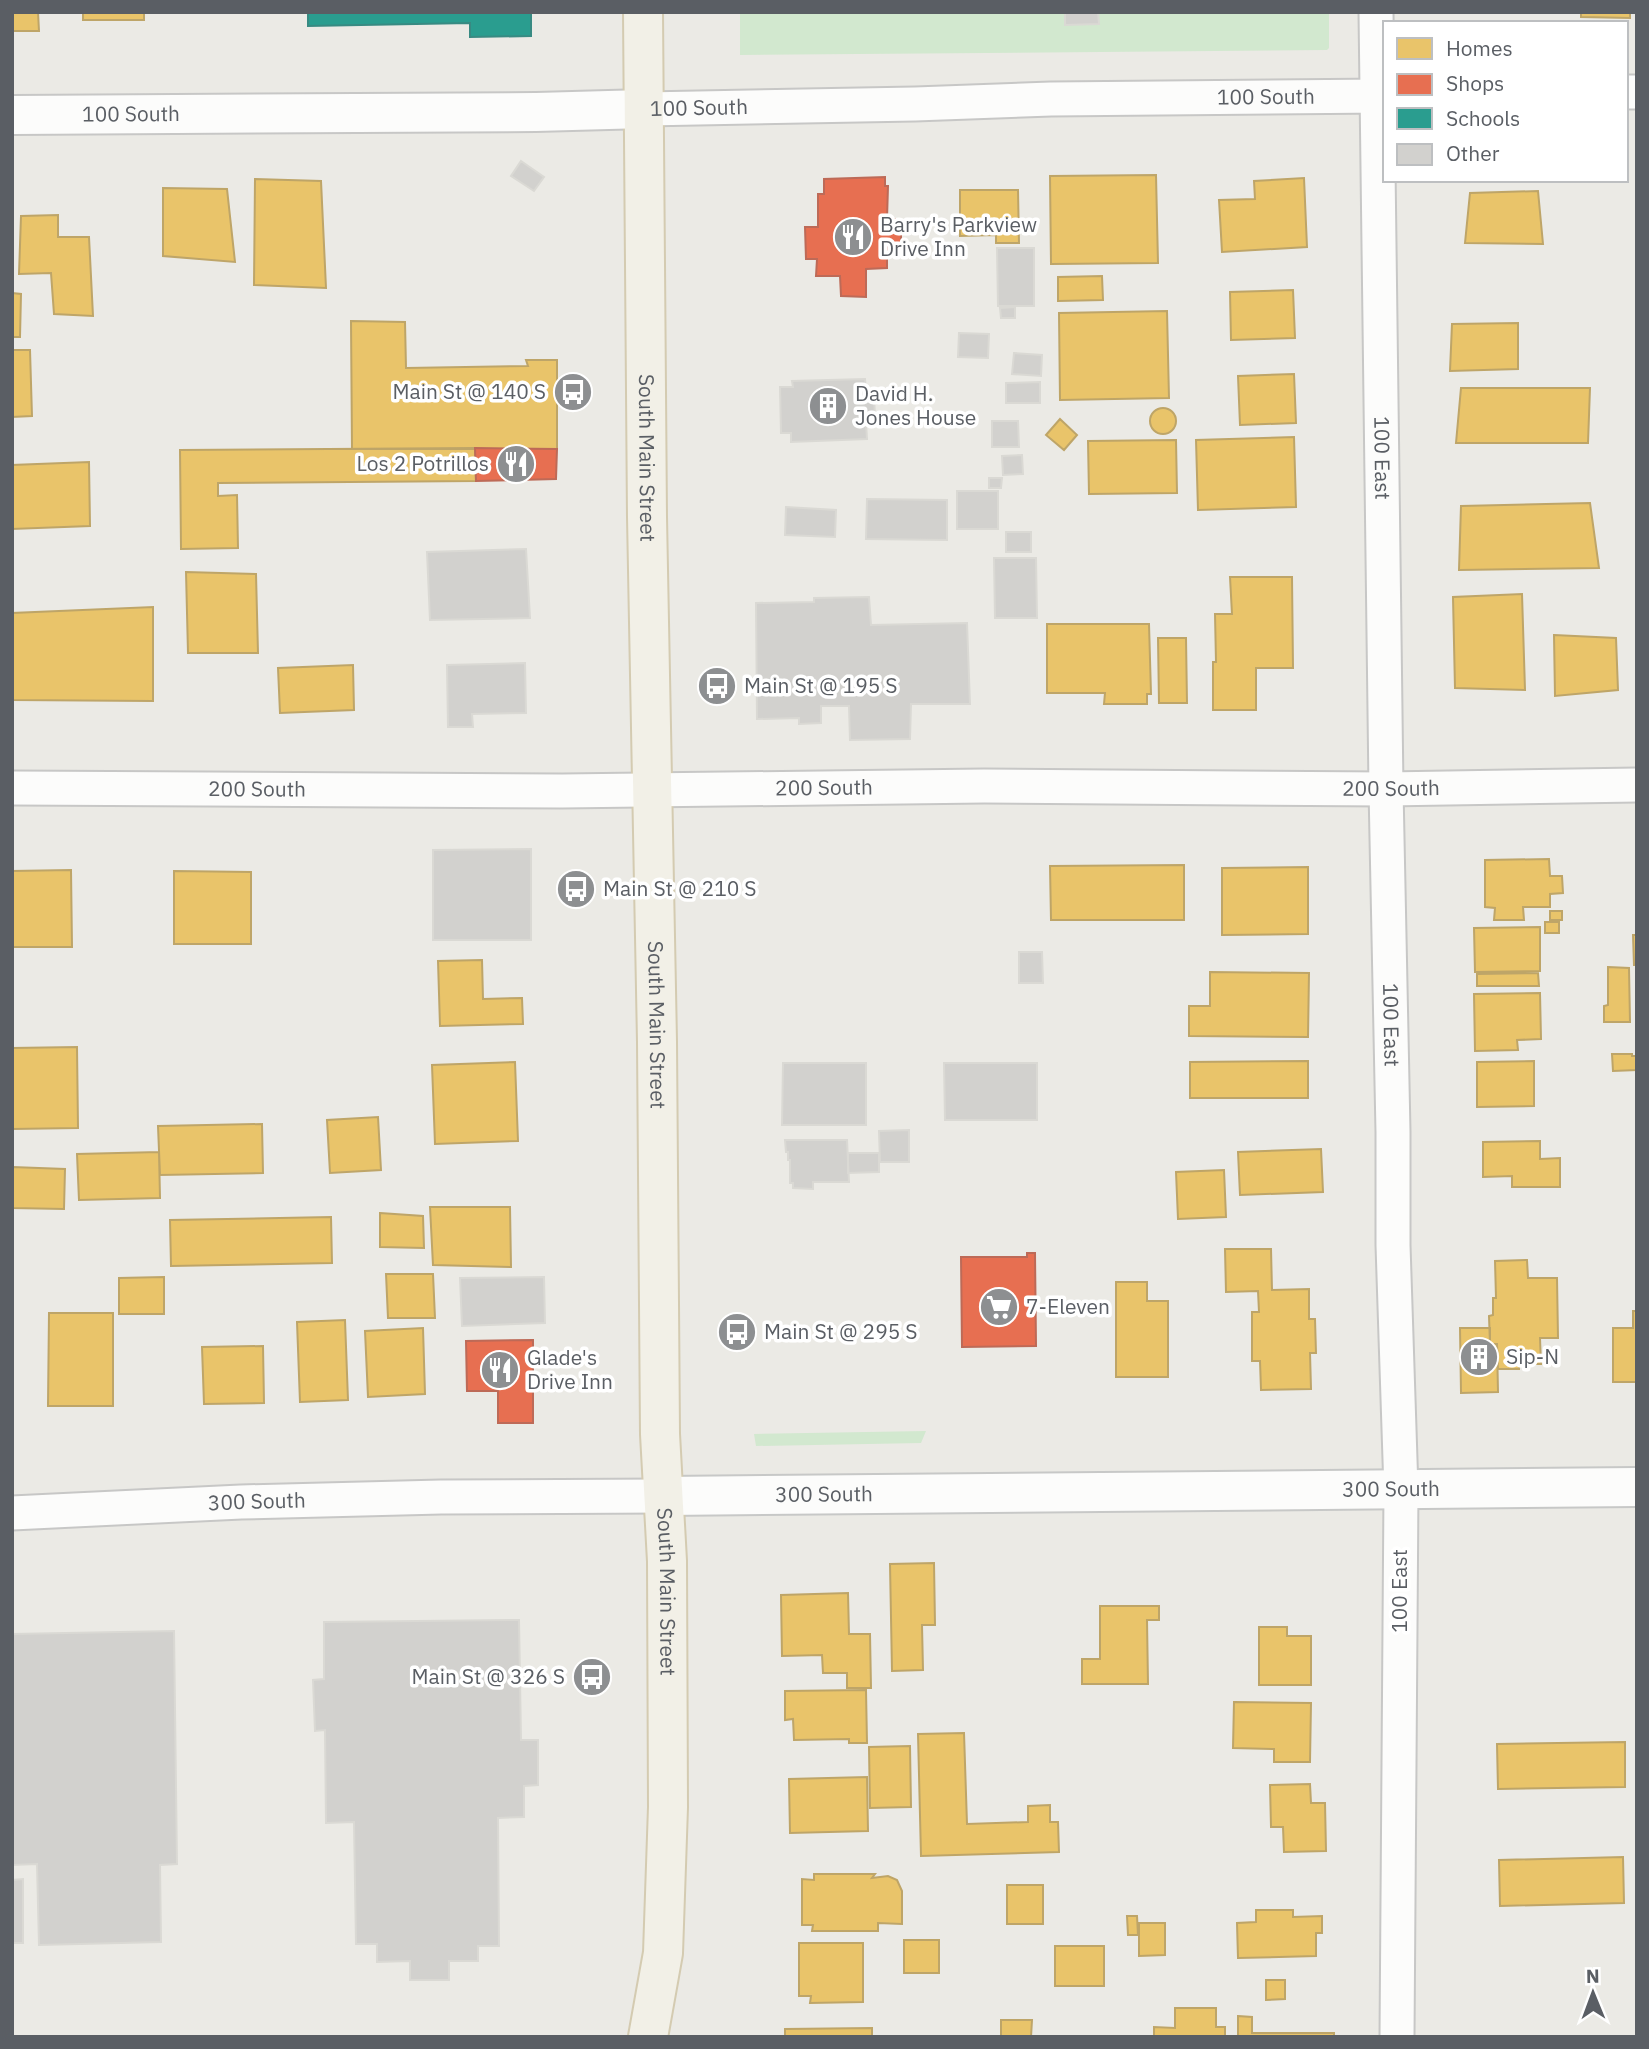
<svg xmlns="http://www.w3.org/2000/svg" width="1649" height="2049" font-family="'IBM Plex Sans',sans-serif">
	<rect width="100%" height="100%" fill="#ebeae5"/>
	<path fill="#d2e8cf" d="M 740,12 L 1329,12 L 1329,48 L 1327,50 L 740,55 Z
		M 926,1431 L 921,1443 L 756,1446 L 754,1434 Z"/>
	<path fill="#e9c46a" stroke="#bea568" stroke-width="2" d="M 12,12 L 38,12 L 39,31 L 12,31 Z
		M 83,12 L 144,12 L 144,20 L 83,20 Z
		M 1581,12 L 1630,12 L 1630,18 L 1581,17 Z
		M 1156,175 L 1158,263 L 1051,264 L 1050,176 Z
		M 1304,178 L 1307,247 L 1222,252 L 1219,200 L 1255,199 L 1254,181 Z
		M 255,179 L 321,181 L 326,288 L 254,285 Z
		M 163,188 L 227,189 L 235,262 L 163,256 Z
		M 960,190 L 1018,190 L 1019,243 L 996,243 L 996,235 L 960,236 Z
		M 1538,191 L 1543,244 L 1465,243 L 1470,193 Z
		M 58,215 L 58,237 L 89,237 L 93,316 L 54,314 L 51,273 L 19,274 L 21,216 Z
		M 1102,276 L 1103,300 L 1058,301 L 1058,277 Z
		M 1293,290 L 1295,338 L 1231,340 L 1230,292 Z
		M 12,293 L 21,294 L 20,337 L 12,337 Z
		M 1167,311 L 1169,398 L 1060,400 L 1059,313 Z
		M 351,321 L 405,322 L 406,368 L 528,366 L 526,360 L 557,360 L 557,449 L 352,449 Z
		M 1518,323 L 1518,369 L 1450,371 L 1452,324 Z
		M 12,350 L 30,350 L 32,416 L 12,417 Z
		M 1294,374 L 1296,423 L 1240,425 L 1238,376 Z
		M 1461,388 L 1590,388 L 1588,443 L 1456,443 Z
		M1150 421a13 13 0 1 1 26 0a13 13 0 1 1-26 0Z
		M 1060,419 L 1077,435 L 1064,450 L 1046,435 Z
		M 1294,437 L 1296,507 L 1198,510 L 1196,440 Z
		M 1176,440 L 1177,493 L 1089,494 L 1088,441 Z
		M 475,448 L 476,481 L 218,483 L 218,496 L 237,495 L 238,548 L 181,549 L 180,450 Z
		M 89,462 L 90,526 L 12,529 L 12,465 Z
		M 1590,503 L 1599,568 L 1459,570 L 1461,506 Z
		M 186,572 L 256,574 L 258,653 L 188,653 Z
		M 1230,577 L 1292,577 L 1293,668 L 1256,668 L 1256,710 L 1213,710 L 1213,662 L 1216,662 L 1215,614 L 1232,614 Z
		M 1522,594 L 1525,690 L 1455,688 L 1453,597 Z
		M 153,607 L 153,701 L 12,700 L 12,613 Z
		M 1047,624 L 1149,624 L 1151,694 L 1147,694 L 1147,704 L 1104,704 L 1105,693 L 1047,693 Z
		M 1554,635 L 1616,638 L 1618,690 L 1555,696 Z
		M 1158,638 L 1186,638 L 1187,703 L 1159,703 Z
		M 353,665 L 354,710 L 280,713 L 278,668 Z
		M 1549,859 L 1550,876 L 1562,876 L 1563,893 L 1550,894 L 1550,907 L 1523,907 L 1524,920 L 1494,920 L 1495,908 L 1485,907 L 1485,860 Z
		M 1184,865 L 1184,920 L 1051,920 L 1050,866 Z
		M 1308,867 L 1308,934 L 1222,935 L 1222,868 Z
		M 71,870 L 72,947 L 12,947 L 12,871 Z
		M 174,871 L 251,872 L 251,944 L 174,944 Z
		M 1550,911 L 1562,911 L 1562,920 L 1550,920 Z
		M 1545,922 L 1559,922 L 1559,933 L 1545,933 Z
		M 1540,927 L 1540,971 L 1475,972 L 1474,928 Z
		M 1633,935 L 1637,935 L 1637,965 L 1634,965 Z
		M 482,960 L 483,999 L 522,998 L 523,1024 L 440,1026 L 438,961 Z
		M 1608,967 L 1629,968 L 1630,1022 L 1604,1022 L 1604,1006 L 1608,1005 Z
		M 1210,972 L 1309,973 L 1308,1037 L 1189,1036 L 1189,1006 L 1210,1006 Z
		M 1538,973 L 1539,986 L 1477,986 L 1477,974 Z
		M 1540,993 L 1541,1039 L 1517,1040 L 1518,1050 L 1475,1051 L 1474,994 Z
		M 77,1047 L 78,1128 L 12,1129 L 12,1048 Z
		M 1612,1054 L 1632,1054 L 1632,1056 L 1637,1056 L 1637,1070 L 1613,1071 Z
		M 1308,1061 L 1308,1098 L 1190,1098 L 1190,1062 Z
		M 1534,1061 L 1534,1106 L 1477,1107 L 1477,1062 Z
		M 515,1062 L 518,1141 L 435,1144 L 432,1065 Z
		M 378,1117 L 381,1170 L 330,1173 L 327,1120 Z
		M 262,1124 L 263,1173 L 160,1175 L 158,1126 Z
		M 1540,1141 L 1540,1159 L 1560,1158 L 1560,1187 L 1512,1187 L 1512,1176 L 1483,1177 L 1483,1142 Z
		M 1321,1149 L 1323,1192 L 1240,1195 L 1238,1152 Z
		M 159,1152 L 160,1198 L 79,1200 L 77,1154 Z
		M 12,1167 L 65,1169 L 64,1209 L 12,1208 Z
		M 1224,1170 L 1226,1217 L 1178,1219 L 1176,1172 Z
		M 430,1207 L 510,1207 L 511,1267 L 433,1265 Z
		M 380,1213 L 423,1216 L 424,1248 L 380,1247 Z
		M 331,1217 L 332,1263 L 171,1266 L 170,1220 Z
		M 1225,1249 L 1271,1249 L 1272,1290 L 1309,1289 L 1309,1319 L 1315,1319 L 1316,1353 L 1310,1353 L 1311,1389 L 1261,1390 L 1260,1361 L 1252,1361 L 1252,1312 L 1259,1312 L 1258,1291 L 1226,1292 Z
		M 1527,1260 L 1528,1278 L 1557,1278 L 1558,1338 L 1540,1338 L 1541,1364 L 1519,1364 L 1519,1369 L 1498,1369 L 1497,1344 L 1490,1344 L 1489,1316 L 1493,1315 L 1493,1298 L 1496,1298 L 1495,1261 Z
		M 386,1274 L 433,1274 L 435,1318 L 388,1318 Z
		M 164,1277 L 164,1314 L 119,1314 L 119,1278 Z
		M 1116,1282 L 1147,1282 L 1147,1301 L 1168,1301 L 1168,1377 L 1116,1377 Z
		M 1633,1311 L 1637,1311 L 1637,1382 L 1613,1382 L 1613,1328 L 1633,1328 Z
		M 49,1313 L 113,1313 L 113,1406 L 48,1406 Z
		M 345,1320 L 348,1400 L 300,1402 L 297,1322 Z
		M 423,1328 L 425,1394 L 368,1397 L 365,1331 Z
		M 1460,1328 L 1490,1328 L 1490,1344 L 1497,1344 L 1498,1392 L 1461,1393 Z
		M 263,1346 L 264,1403 L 204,1404 L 202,1347 Z
		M 934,1563 L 935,1625 L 922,1625 L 923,1670 L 892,1671 L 890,1564 Z
		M 848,1593 L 849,1634 L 870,1634 L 871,1688 L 847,1688 L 847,1673 L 823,1673 L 822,1655 L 782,1656 L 781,1595 Z
		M 1100,1606 L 1159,1606 L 1159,1620 L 1147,1620 L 1148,1684 L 1082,1684 L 1082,1659 L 1100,1659 Z
		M 1259,1627 L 1287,1627 L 1287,1636 L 1311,1636 L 1311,1685 L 1259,1685 Z
		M 866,1690 L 867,1743 L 849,1743 L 849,1739 L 794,1740 L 793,1719 L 785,1720 L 785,1691 Z
		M 1234,1702 L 1311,1703 L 1310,1762 L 1274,1762 L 1274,1749 L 1233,1748 Z
		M 964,1733 L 967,1824 L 1028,1822 L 1028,1806 L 1050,1805 L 1050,1822 L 1058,1822 L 1059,1852 L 921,1856 L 918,1734 Z
		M 1625,1742 L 1625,1787 L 1498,1789 L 1497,1744 Z
		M 910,1746 L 911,1807 L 870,1808 L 869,1747 Z
		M 867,1777 L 868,1831 L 790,1833 L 789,1779 Z
		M 1310,1784 L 1311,1803 L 1325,1803 L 1326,1851 L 1284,1852 L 1283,1827 L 1271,1827 L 1270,1785 Z
		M 1623,1857 L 1624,1903 L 1500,1906 L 1499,1860 Z
		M 814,1874 L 875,1874 L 872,1878 L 888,1876 L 897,1880 L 902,1891 L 902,1924 L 878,1923 L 878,1931 L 812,1931 L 813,1925 L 802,1925 L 802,1879 L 814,1880 Z
		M 1007,1885 L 1043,1885 L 1043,1924 L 1007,1924 Z
		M 1256,1910 L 1293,1910 L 1293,1917 L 1322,1916 L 1322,1933 L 1316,1933 L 1316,1956 L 1238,1958 L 1237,1923 L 1256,1922 Z
		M 1127,1916 L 1137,1916 L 1138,1935 L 1128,1935 Z
		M 1139,1923 L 1165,1923 L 1165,1955 L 1139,1956 Z
		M 904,1940 L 939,1940 L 939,1973 L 904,1973 Z
		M 799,1943 L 863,1943 L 863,2002 L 810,2003 L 811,1996 L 799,1996 Z
		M 1055,1946 L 1104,1946 L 1104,1986 L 1055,1986 Z
		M 1266,1980 L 1285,1980 L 1285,1999 L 1266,2000 Z
		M 1175,2008 L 1216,2008 L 1216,2027 L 1225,2027 L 1225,2037 L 1154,2037 L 1154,2027 L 1175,2028 Z
		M 1238,2016 L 1252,2017 L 1252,2033 L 1334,2033 L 1334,2037 L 1238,2037 Z
		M 1001,2020 L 1032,2020 L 1031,2037 L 1001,2037 Z
		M 872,2028 L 872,2037 L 785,2037 L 785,2029 Z"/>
	<path fill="#e76f51" stroke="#bd6a57" stroke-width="2" d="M 885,177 L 885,186 L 888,186 L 887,219 L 901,219 L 901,247 L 887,247 L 887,268 L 866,269 L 866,297 L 841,296 L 840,276 L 816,276 L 817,259 L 806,259 L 805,227 L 818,227 L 818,194 L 824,194 L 824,179 Z
		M 475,448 L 557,449 L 556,479 L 476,481 Z
		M 1027,1253 L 1035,1253 L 1036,1346 L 962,1347 L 961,1257 L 1027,1257 Z
		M 533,1340 L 533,1423 L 498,1423 L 498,1391 L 467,1391 L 466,1341 Z"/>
	<path fill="#2a9d8f" stroke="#388a82" stroke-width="2" d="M 308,12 L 531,12 L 531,36 L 470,37 L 470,23 L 308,26 Z"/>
	<path fill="#d2d1ce" stroke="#dad9d4" stroke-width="2" d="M 1065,12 L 1098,12 L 1099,24 L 1065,25 Z
		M 521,161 L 544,177 L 534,191 L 511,176 Z
		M 997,248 L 1034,248 L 1034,306 L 998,306 Z
		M 1015,307 L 1015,318 L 1001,318 L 1000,308 Z
		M 959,333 L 989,334 L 988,358 L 958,357 Z
		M 1014,353 L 1042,355 L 1041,376 L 1012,374 Z
		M 865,379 L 866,390 L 874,389 L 875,422 L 866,422 L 867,439 L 791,442 L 791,433 L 781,433 L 780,387 L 793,387 L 792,381 Z
		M 1040,382 L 1040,403 L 1006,403 L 1006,383 Z
		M 992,421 L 1018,421 L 1019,447 L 992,447 Z
		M 1022,455 L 1023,474 L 1003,475 L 1002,456 Z
		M 989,478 L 1002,478 L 1001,488 L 989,488 Z
		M 957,491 L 998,491 L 998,529 L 957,529 Z
		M 867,499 L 947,500 L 947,540 L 866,539 Z
		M 786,507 L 836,510 L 835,537 L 785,535 Z
		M 1006,532 L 1031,532 L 1031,552 L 1006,552 Z
		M 526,549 L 530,618 L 430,620 L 427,552 Z
		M 994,558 L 1036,558 L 1037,618 L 995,618 Z
		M 869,597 L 871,625 L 967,623 L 970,704 L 911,704 L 910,739 L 850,740 L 849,706 L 821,706 L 821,723 L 799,724 L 799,718 L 757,719 L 756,603 L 814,602 L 814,598 Z
		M 525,663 L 526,713 L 472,714 L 473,727 L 448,727 L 447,665 Z
		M 531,849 L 531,940 L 433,940 L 433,850 Z
		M 1019,952 L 1042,952 L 1043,983 L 1019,983 Z
		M 783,1063 L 866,1063 L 866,1125 L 782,1125 Z
		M 944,1063 L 1037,1063 L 1037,1120 L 945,1120 Z
		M 909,1130 L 909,1162 L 880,1162 L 879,1131 Z
		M 785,1140 L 847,1140 L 849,1182 L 813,1182 L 813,1189 L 793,1188 L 793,1183 L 790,1183 L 790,1160 L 788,1160 L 788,1152 L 786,1152 Z
		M 848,1153 L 879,1153 L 879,1172 L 848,1173 Z
		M 544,1277 L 545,1323 L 462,1326 L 460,1278 Z
		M 519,1620 L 521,1740 L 538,1740 L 538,1785 L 524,1786 L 524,1817 L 498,1818 L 499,1946 L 478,1946 L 478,1961 L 449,1961 L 449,1980 L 410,1980 L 410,1961 L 377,1962 L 377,1944 L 356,1944 L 354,1822 L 326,1823 L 325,1730 L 315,1731 L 313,1680 L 324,1679 L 324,1622 Z
		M 174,1631 L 177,1864 L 160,1865 L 161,1942 L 39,1945 L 37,1864 L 12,1865 L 12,1634 Z
		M 23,1879 L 23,1943 L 12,1943 L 12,1880 Z"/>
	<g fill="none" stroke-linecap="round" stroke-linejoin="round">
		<g stroke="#c7c7c6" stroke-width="37">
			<g id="minor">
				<path id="s1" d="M 1376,12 L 1386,789 L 1393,1132 L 1393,1245 L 1401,1490 L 1397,2037"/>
				<path d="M 1626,92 L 1637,92"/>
				<path id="s2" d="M 645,109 L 915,104 L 1051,99 L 1385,96"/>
				<path id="s3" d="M 12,788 L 562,791 L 984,786 L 1386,789 L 1637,785"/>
				<path id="s4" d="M 12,1513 L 241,1502 L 441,1497 L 665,1496"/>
			</g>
		</g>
		<g stroke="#c7c7c6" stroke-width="42">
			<g id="tertiary">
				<path id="s5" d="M 12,115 L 536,112 L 645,109"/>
			</g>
		</g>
		<g stroke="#c7c8c7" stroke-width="42">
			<g id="secondary">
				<path id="s6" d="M 665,1496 L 1637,1487"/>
			</g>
		</g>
		<g stroke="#d4cbb1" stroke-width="42">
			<g id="primary">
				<path id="s7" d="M 643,12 L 647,517 L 657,1042 L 660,1434 L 667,1561 L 668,1807 L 663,1953 L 648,2037"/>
			</g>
		</g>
		<use href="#minor" stroke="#fcfcfb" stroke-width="33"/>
		<use href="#tertiary" stroke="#fcfcfb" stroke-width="38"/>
		<use href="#secondary" stroke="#fcfcfb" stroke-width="38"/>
		<use href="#primary" stroke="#f2f0e7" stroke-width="38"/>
	</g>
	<defs>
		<g id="restaurant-disc" transform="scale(2.0125)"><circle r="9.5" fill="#8d8f91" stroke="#fff"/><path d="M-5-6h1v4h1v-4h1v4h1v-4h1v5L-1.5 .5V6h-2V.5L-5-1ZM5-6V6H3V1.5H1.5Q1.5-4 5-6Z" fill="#fff"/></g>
		<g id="bus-disc" transform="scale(2.0125)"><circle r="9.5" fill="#8d8f91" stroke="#fff"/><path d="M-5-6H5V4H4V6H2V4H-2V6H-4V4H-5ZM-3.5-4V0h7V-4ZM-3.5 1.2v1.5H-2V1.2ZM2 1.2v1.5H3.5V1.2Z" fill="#fff"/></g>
		<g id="building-disc" transform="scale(2.0125)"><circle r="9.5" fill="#8d8f91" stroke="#fff"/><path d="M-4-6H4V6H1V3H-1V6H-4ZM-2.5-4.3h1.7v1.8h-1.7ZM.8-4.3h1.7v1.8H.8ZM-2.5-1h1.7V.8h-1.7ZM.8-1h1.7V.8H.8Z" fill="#fff"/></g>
		<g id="supermarket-disc" transform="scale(2.0125)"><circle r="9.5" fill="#8d8f91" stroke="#fff"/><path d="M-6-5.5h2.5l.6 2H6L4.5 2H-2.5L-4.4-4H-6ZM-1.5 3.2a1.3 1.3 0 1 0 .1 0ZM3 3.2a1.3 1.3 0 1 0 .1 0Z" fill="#fff"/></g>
	</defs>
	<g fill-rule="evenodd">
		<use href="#restaurant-disc" x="853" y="237"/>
		<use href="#bus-disc" x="573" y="392"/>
		<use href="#building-disc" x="828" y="406"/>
		<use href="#restaurant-disc" x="516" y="464"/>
		<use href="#bus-disc" x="717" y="686"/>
		<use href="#bus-disc" x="576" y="889"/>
		<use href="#supermarket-disc" x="999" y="1307"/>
		<use href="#bus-disc" x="737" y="1332"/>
		<use href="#building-disc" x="1479" y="1357"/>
		<use href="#restaurant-disc" x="500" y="1370"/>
		<use href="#bus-disc" x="592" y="1677"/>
	</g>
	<g text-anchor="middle" stroke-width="7" stroke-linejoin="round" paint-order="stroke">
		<g font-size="21" fill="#5a5e64" stroke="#fff">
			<text dy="7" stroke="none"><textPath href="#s2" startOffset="621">100 South</textPath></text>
			<text dy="7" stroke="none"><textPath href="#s2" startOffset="54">100 South</textPath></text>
			<text dy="7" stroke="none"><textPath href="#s5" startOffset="119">100 South</textPath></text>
			<text dy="7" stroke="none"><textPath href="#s7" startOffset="446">South Main Street</textPath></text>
			<text dy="7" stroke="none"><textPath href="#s1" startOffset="446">100 East</textPath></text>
			<text dy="7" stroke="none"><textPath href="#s3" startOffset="812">200 South</textPath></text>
			<text dy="7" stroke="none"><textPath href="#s3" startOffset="1379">200 South</textPath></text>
			<text dy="7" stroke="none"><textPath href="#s3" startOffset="245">200 South</textPath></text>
			<text dy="7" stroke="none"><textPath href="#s7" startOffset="1013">South Main Street</textPath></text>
			<text dy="7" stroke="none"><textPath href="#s1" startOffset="1013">100 East</textPath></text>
			<text dy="7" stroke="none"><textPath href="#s6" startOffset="726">300 South</textPath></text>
			<text dy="7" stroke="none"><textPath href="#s6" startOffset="159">300 South</textPath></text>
			<text dy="7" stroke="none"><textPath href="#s4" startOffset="245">300 South</textPath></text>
			<text transform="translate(1400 1591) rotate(-90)" y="7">100 East</text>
			<text dy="7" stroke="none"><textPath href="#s7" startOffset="1580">South Main Street</textPath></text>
		</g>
		<g font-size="21" fill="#5a5e64" stroke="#fff" text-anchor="start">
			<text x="880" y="232">Barry's Parkview<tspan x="880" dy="24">Drive Inn</tspan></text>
			<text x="546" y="399" text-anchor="end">Main St @ 140 S</text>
			<text x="855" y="401">David H.<tspan x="855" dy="24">Jones House</tspan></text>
			<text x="489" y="471" text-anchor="end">Los 2 Potrillos</text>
			<text x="744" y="693">Main St @ 195 S</text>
			<text x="603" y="896">Main St @ 210 S</text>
			<text x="1026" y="1314">7-Eleven</text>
			<text x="764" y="1339">Main St @ 295 S</text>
			<text x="1506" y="1364">Sip-N</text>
			<text x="527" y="1365">Glade's<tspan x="527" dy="24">Drive Inn</tspan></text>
			<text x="565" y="1684" text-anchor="end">Main St @ 326 S</text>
		</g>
	</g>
	<rect width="1649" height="2049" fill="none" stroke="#5a5e64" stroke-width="28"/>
	<rect x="1383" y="21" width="245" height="161" fill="#ffffff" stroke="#bdbfc1" stroke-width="2"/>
	<rect x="1397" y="38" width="35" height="21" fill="#e9c46a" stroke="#bdbfc1" stroke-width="2"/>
	<text x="1446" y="56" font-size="21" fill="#5a5e64">Homes</text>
	<rect x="1397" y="74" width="35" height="21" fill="#e76f51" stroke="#bdbfc1" stroke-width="2"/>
	<text x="1446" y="91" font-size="21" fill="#5a5e64">Shops</text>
	<rect x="1397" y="108" width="35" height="21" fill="#2a9d8f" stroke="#bdbfc1" stroke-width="2"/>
	<text x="1446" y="126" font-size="21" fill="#5a5e64">Schools</text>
	<rect x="1397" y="144" width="35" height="21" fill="#d2d1ce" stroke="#bdbfc1" stroke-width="2"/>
	<text x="1446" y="161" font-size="21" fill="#5a5e64">Other</text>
	<g transform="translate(1593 1993) rotate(359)" stroke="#ffffff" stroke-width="5" paint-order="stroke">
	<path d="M0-5L12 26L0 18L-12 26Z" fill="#5a5e64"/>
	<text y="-10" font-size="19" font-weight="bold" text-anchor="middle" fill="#5a5e64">N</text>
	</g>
</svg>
